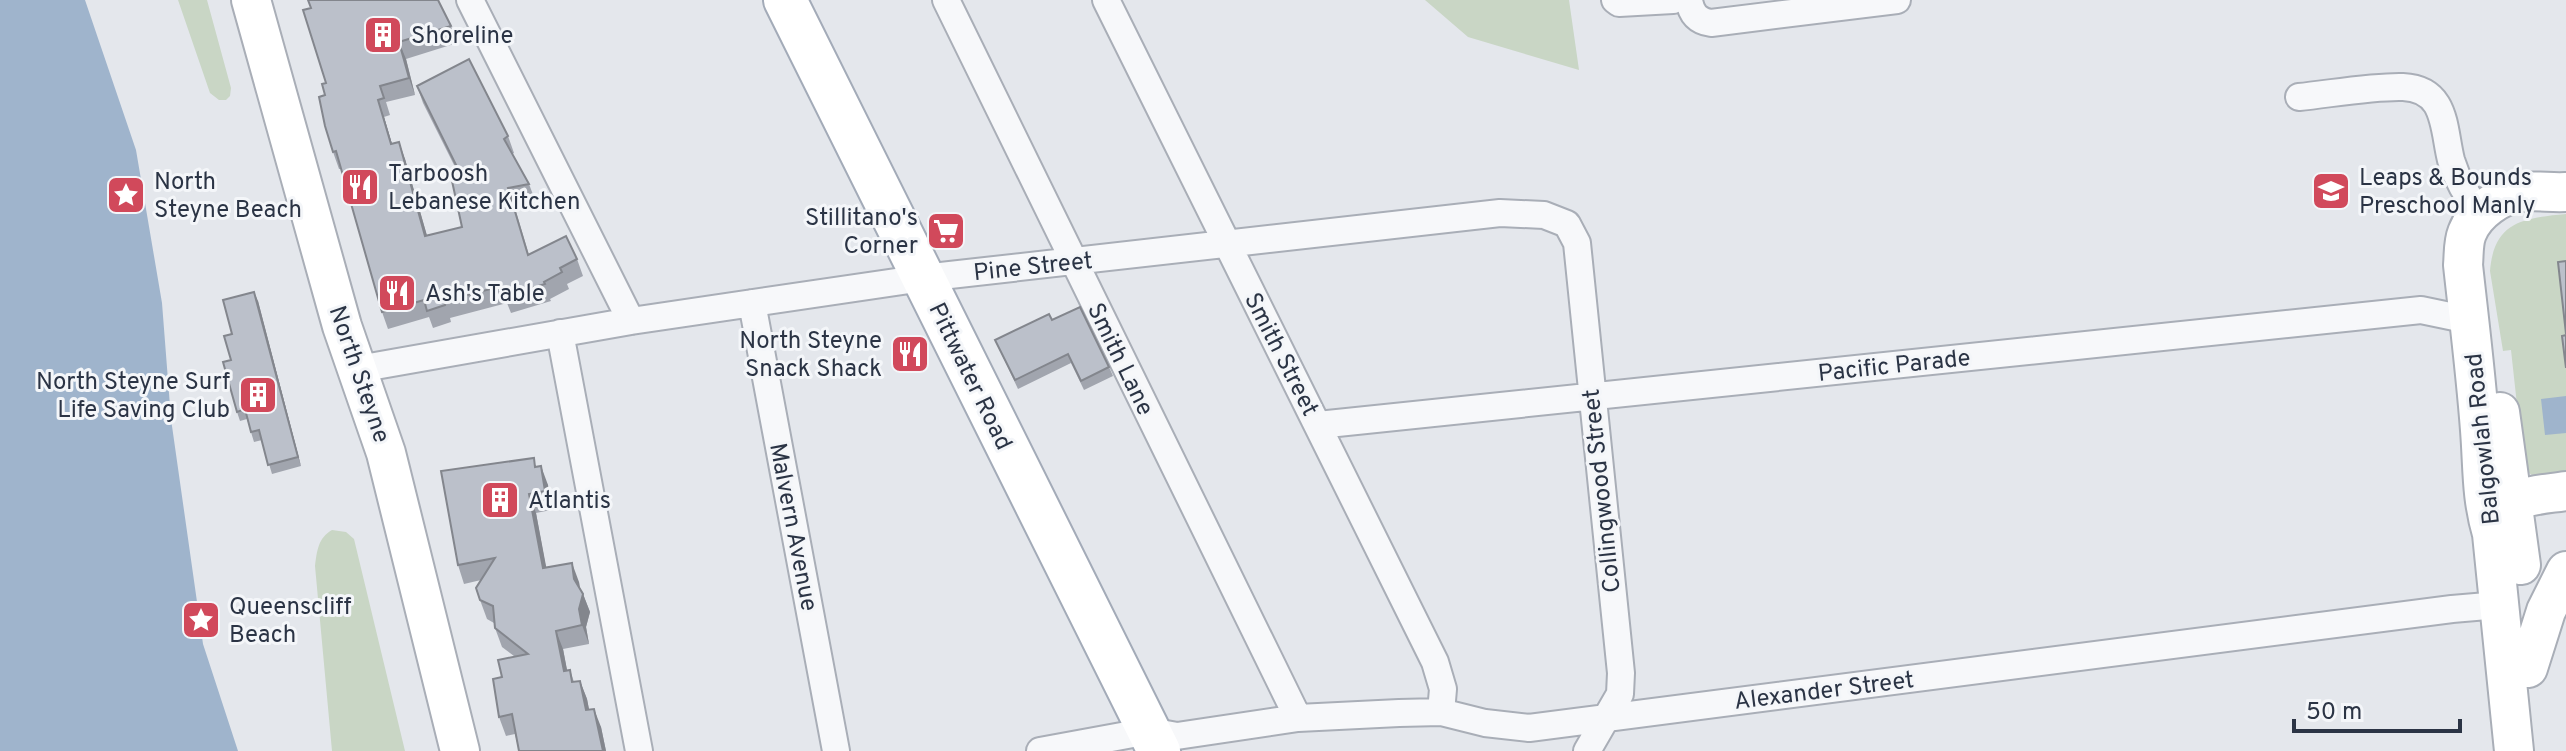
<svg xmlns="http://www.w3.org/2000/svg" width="2566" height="751" font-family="Overpass,sans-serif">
	<rect width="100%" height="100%" fill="#e4e7ec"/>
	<path fill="#c9d6c5" d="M 178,0 L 207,0 L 231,88 L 230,96 L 226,100 L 219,100 L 210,93 Z
		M 1425,0 L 1569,0 L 1579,70 L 1468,37 Z
		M 2566,214 L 2566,473 L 2533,476 L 2524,469 L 2511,350 L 2503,351 L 2490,271 C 2494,221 2524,218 2566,214 Z
		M 332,530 L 346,532 L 354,539 L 405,751 L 332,751 L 315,566 C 317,551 318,538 332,530 Z"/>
	<path fill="#9fb4cc" d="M 0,0 L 85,0 L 136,150 L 162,303 L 171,419 L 203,644 L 238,751 L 0,751 Z
		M 2566,396 L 2566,433 L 2545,435 L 2541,399 Z"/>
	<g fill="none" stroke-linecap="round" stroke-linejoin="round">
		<g stroke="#a9aeb7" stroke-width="30">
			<path id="street" d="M 470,0 L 631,321
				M 946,0 L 1298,718
				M 1106,0 L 1435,662 L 1443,689 L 1441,712
				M 1615,0 L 1619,3 L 1673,0
				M 1689,0 C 1691,13 1697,21 1711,23 L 1897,0
				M 2299,97 C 2329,94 2374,86 2403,87 C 2447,89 2443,128 2451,160 C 2457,180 2468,198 2481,214
				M 752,303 L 836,751
				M 560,333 L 639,751
				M 358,369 L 631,321 L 923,278 L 1500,213 L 1544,215 L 1567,224 L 1577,243 L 1621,673 L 1620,694 L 1587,751
				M 1318,425 L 2421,310 L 2469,320
				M 1040,751 L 1149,731 L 1177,736 L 1298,718 L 1399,713 L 1441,712 L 1485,723 L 1529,728 L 2452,609 L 2499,605"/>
		</g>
		<g stroke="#a9aeb7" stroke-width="42">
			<path id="secondary" d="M 251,0 L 342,326 L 386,453 L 460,751
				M 2500,412 L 2521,565
				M 2498,518 C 2512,494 2541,495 2566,491
				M 2528,668 L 2546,611 L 2566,571
				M 2514,751 L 2492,534 C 2481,496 2483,469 2480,430 C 2476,375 2469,320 2463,265 C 2464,254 2463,243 2467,233 C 2475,212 2500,195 2521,192 C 2536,190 2551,193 2566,192"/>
		</g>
		<g stroke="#a3abb8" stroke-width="46">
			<path id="primary" d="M 785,0 L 1159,751"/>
		</g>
		<use href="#street" stroke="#f7f8fa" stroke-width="26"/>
		<use href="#secondary" stroke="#fff" stroke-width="38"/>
		<use href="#primary" stroke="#fff" stroke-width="42"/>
	</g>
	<path fill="#a1a5ae" d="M 311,8 L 451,26 L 457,43 L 406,59 L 415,95 L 386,102 L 390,115 L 384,117 L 392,144 L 405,159 L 427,236 L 462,227 L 460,177 L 423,103 L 417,86 L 508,136 L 514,153 L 512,154 L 529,184 L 535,200 L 514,205 L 529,255 L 577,259 L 583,276 L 567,284 L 569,289 L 550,299 L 551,301 L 511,313 L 507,303 L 450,318 L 451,322 L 433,328 L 429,317 L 388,329 L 382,312 L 341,169 L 339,169 L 333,152 L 325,95 L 326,83 Z
		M 258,301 L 301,466 L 272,474 L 262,440 L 254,442 L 247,419 L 240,421 L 237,412 L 231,360 Z
		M 1052,320 L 1109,367 L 1113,376 L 1084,390 L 1071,363 L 1018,389 L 995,340 Z
		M 537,467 L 548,485 L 551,510 L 536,513 L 546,568 L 579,582 L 580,588 L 583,594 L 590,612 L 586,627 L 589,644 L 563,649 L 567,671 L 570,670 L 574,682 L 580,681 L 587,699 L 589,710 L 601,727 L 606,751 L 519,751 L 515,734 L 506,736 L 499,717 L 502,677 L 514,656 L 502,647 L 495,628 L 494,623 L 487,619 L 480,600 L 481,580 L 464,584 L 458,565 Z"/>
	<path fill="#83868d" d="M 399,42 L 406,59 L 415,95 L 409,78 Z
		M 378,100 L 384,117 L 397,161 L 391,144 Z
		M 399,142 L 405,159 L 432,253 L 425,236 Z
		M 254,292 L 258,301 L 301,466 L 298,457 Z
		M 541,466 L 548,485 L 551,510 L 545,491 Z
		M 529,494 L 536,513 L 550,587 L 543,568 Z
		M 572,563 L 579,582 L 581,598 L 574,579 Z
		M 583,594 L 590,612 L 586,627 L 589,644 L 582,625 L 579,609 Z
		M 556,631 L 563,649 L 571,690 L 564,671 Z
		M 580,681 L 587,699 L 593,729 L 586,710 Z
		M 594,709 L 601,727 L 606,751 L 603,751 Z"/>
	<path fill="#bbc0ca" stroke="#83868d" stroke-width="2" d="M 308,0 L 438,0 L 451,26 L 399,42 L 409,78 L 380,86 L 384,98 L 378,100 L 391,144 L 399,142 L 425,236 L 462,227 L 452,181 L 462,177 L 417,86 L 469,59 L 508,136 L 504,139 L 529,184 L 508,188 L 528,255 L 566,236 L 577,259 L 560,268 L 562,272 L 544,282 L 545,284 L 505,296 L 502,286 L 444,301 L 445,305 L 427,311 L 424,300 L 382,312 L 336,151 L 333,152 L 325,126 L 319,97 L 325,95 L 322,84 L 326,83 L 303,10 L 311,8 Z
		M 2566,261 L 2566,334 L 2558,262 Z
		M 254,292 L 298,457 L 268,465 L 259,430 L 251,432 L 245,409 L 237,412 L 223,362 L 231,360 L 224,336 L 232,334 L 223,300 Z
		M 1080,307 L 1109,367 L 1081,381 L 1068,354 L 1015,380 L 995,340 L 1049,314 L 1052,320 Z
		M 2566,335 L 2566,368 L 2562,336 Z
		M 534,458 L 535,467 L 541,466 L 545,491 L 529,494 L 543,568 L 572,563 L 574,579 L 583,594 L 579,609 L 582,625 L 556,631 L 564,671 L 570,670 L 572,682 L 580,681 L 586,710 L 594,709 L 603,751 L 519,751 L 512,714 L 499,717 L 493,679 L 502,677 L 498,660 L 528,654 L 495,628 L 493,606 L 480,600 L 476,588 L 495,558 L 458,565 L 441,471 Z"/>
	<defs>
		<g id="building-square" transform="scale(2)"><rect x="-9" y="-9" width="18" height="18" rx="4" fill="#d1495b" stroke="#f4f6f9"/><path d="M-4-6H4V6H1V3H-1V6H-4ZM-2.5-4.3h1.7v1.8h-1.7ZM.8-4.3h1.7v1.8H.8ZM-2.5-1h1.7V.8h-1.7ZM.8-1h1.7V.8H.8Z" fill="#fff"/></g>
		<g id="restaurant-square" transform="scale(2)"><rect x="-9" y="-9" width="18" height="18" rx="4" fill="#d1495b" stroke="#f4f6f9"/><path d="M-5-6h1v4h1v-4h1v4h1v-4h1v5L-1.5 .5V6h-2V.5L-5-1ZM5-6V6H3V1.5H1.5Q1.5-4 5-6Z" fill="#fff"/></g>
		<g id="school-square" transform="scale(2)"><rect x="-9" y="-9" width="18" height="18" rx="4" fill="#d1495b" stroke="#f4f6f9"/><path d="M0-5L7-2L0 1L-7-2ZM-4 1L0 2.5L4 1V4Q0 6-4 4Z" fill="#fff"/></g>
		<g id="sight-square" transform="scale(2)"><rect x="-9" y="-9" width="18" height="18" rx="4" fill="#d1495b" stroke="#f4f6f9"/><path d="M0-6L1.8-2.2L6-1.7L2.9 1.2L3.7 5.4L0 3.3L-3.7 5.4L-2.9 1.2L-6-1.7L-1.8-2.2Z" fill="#fff"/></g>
		<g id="supermarket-square" transform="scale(2)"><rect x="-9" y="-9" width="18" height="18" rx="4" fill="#d1495b" stroke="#f4f6f9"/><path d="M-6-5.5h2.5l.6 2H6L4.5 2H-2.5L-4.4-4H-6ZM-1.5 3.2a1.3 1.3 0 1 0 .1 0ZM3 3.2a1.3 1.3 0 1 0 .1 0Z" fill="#fff"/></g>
	</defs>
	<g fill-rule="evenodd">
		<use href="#building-square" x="383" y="35"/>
		<use href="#restaurant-square" x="360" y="187"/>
		<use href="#school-square" x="2331" y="191"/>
		<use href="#sight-square" x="126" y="195"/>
		<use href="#supermarket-square" x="946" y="231"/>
		<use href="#restaurant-square" x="397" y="293"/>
		<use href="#restaurant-square" x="910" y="354"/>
		<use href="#building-square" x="258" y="395"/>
		<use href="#building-square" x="500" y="500"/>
		<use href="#sight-square" x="201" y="620"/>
	</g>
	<g text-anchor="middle" stroke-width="6" stroke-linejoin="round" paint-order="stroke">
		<g font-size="24" fill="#2b3445" stroke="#f4f6f9" text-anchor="start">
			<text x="411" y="43">Shoreline</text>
			<text x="388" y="181">Tarboosh<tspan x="388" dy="28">Lebanese Kitchen</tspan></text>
			<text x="2359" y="185">Leaps &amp; Bounds<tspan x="2359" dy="28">Preschool Manly</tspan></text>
			<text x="154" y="189">North<tspan x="154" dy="28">Steyne Beach</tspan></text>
			<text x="918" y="225" text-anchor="end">Stillitano's<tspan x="918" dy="28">Corner</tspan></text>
			<text x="425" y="301">Ash's Table</text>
			<text x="882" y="348" text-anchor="end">North Steyne<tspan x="882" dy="28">Snack Shack</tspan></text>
			<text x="230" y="389" text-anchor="end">North Steyne Surf<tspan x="230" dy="28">Life Saving Club</tspan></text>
			<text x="528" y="508">Atlantis</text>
			<text x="229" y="614">Queenscliff<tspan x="229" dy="28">Beach</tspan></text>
		</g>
		<g font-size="24" fill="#2b3445" stroke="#f4f6f9">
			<text transform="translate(1033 266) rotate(-6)" y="8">Pine Street</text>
			<text transform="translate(1282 354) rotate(63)" y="8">Smith Street</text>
			<text transform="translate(1121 359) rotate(64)" y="8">Smith Lane</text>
			<text transform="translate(1894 365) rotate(-6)" y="8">Pacific Parade</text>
			<text transform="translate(360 374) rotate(71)" y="8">North Steyne</text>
			<text transform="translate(971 376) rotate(64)" y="8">Pittwater Road</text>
			<text transform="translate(2482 439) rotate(-96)" y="8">Balgowlah Road</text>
			<text transform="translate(1601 491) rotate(-96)" y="8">Collingwood Street</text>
			<text transform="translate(794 527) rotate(79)" y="8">Malvern Avenue</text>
			<text transform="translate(1824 690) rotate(-7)" y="8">Alexander Street</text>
		</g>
	</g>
	<path d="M2294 719v12h166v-12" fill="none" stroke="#2b3445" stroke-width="4"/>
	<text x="2306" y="719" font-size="24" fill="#2b3445" stroke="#f4f6f9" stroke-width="6" paint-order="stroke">50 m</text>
</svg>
